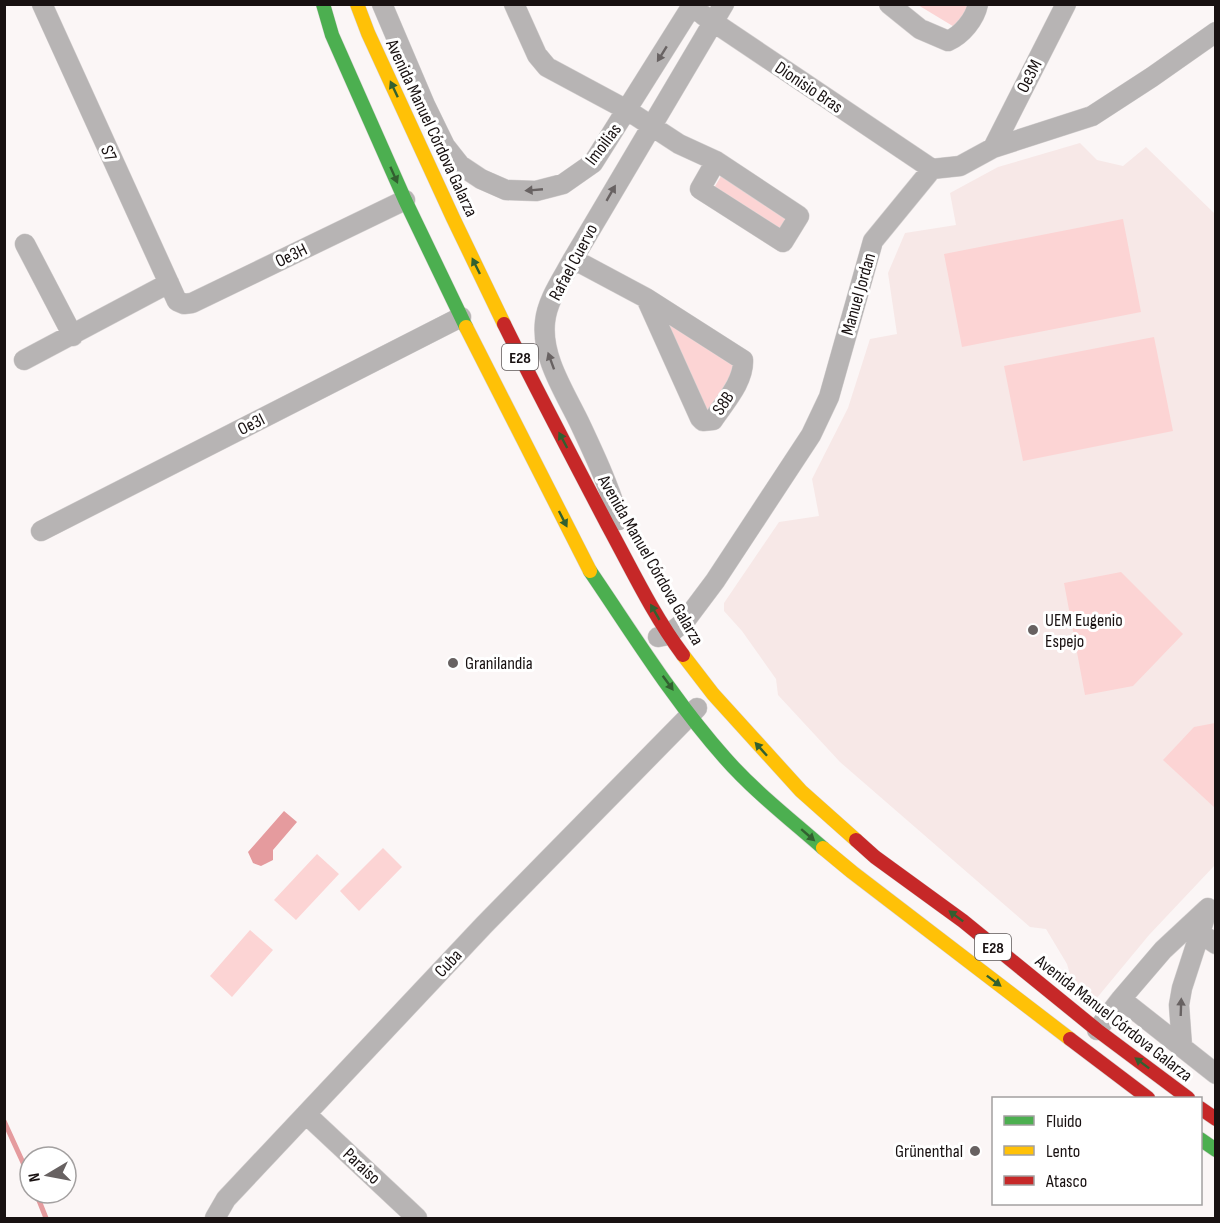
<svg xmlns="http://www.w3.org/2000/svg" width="1220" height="1223" font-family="'Sofia Sans Condensed',sans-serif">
	<rect width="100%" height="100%" fill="#fbf6f6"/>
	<path fill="#f7e8e7" d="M 1080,143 L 1097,160 L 1123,166 L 1146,147 L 1215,214 L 1215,865 L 1149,935 L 1096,999 L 1073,985 L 1067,964 L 1046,929 L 1030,927 L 840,762 L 778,695 L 776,679 L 742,631 L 724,611 L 724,603 L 779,522 L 819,516 L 812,479 L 848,408 L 870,339 L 897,334 L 888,273 L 905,233 L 956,225 L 950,193 L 998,167 Z"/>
	<path fill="#fcd4d4" d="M 918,5 L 971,5 L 956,28 Z
		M 721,176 L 787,218 L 780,229 L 714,188 Z
		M 1123,219 L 1141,312 L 962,347 L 944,254 Z
		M 665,320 L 734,363 L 734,369 L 710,410 L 705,410 Z
		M 1154,337 L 1173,431 L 1023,461 L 1004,366 Z
		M 1121,572 L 1183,634 L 1133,686 L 1085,695 L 1064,583 Z
		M 1215,723 L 1216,723 L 1215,808 L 1163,760 L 1194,727 Z
		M 383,848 L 402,867 L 359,911 L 340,891 Z
		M 317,854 L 339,874 L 296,920 L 274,900 Z
		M 250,930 L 273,950 L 232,997 L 210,976 Z"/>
	<path fill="#e59b9e" d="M 284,811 L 297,822 L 273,850 L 273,860 L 261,866 L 253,863 L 248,852 Z"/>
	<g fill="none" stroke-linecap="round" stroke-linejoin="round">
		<path stroke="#e59b9e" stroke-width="5" d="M 4,1121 L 30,1178
			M 36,1193 L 46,1218"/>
		<g stroke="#d6d2d2" stroke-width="21">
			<path id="street" d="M 42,4 L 177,301 L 184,304 L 192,303 L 405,200
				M 382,4 L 425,105 L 445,146 L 460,165 L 481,179 L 506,190 L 536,191 L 563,184 L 593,163 L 693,4
				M 514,4 L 537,55 L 547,67 L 627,110 L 679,144 L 716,161 L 799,216 L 783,242 L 700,189 L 716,161
				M 889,4 L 920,29 L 948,41 C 962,35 975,19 978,4
				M 703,15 L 932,169
				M 993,148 L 1066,4
				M 25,244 L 73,336
				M 573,259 L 646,298 L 743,360 C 744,382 724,403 713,420 L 703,421 L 700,418 L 646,298
				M 24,360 L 169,283
				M 619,520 C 610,488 595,456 581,426 C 566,394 541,358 545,322 C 547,300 563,278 573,259 L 724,4
				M 41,531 L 461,317
				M 658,637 L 668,635 L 685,621 L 715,581 L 811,435 L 829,397 L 873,241 L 932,169 L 960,166 L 993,148 L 1092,116 L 1152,77 L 1216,32
				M 1200,933 L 1216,944
				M 1121,999 L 1163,950 L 1207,909
				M 1097,1030 L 1121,999 L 1216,1074
				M 1182,1046 L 1179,1005 L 1182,988 L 1208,908
				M 306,1114 L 417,1218
				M 215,1218 L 226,1199 L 484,925 L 697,708"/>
		</g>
		<g stroke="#d6d2d2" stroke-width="15">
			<path id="fast" d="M 323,4 L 332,35 L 405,200 L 466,327
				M 590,571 C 633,634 674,701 725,758 C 754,791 790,819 823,848
				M 1200,1139 L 1216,1150"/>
		</g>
		<g stroke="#d6d2d2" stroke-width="15">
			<path id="slow" d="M 357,4 L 368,33 L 453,218 L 504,324
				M 466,327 L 590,571
				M 683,655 L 713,694 L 801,791 L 856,840
				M 823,848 L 852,872 L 1070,1039"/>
		</g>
		<g stroke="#d6d2d2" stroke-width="15">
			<path id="jam" d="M 504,324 C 537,391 572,457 607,524 C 631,568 653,615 683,655
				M 856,840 L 875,857 L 963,921 L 1097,1030 L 1188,1098
				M 1070,1039 L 1148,1098
				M 1200,1108 L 1216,1119"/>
		</g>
		<use href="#street" stroke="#b7b4b4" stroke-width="20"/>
		<use href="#fast" stroke="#4caf50" stroke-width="14"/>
		<use href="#slow" stroke="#ffc107" stroke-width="14"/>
		<use href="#jam" stroke="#c62828" stroke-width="14"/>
	</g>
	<defs><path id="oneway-solid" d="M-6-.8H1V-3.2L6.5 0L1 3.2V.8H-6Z" transform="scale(1.5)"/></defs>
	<g fill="#686262">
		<use href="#oneway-solid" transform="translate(662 54) rotate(122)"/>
		<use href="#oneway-solid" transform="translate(534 190) rotate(175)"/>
		<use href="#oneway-solid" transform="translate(611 193) rotate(-60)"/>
		<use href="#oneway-solid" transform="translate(551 361) rotate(-110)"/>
		<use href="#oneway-solid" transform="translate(1181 1007) rotate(-88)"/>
	</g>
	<g fill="#326030">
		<use href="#oneway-solid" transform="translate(394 89) rotate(-115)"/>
		<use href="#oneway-solid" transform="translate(394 175) rotate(66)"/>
		<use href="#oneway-solid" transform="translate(476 266) rotate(-116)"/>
		<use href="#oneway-solid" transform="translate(563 440) rotate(-118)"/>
		<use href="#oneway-solid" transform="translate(563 519) rotate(63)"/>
		<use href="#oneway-solid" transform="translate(655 612) rotate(-120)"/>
		<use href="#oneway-solid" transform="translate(668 683) rotate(54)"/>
		<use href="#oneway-solid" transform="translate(761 749) rotate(-132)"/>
		<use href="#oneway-solid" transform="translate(808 835) rotate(41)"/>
		<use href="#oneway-solid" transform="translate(956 916) rotate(-143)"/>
		<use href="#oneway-solid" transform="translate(994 981) rotate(37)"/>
		<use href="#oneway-solid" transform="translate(1142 1063) rotate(-143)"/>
	</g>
	<g fill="#676161" stroke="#fff" stroke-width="2">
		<circle cx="1033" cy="630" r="6"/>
		<circle cx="453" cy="663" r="6"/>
		<circle cx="975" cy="1151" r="6"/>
	</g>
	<g text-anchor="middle" stroke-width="6" stroke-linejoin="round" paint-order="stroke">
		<g fill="#fff" stroke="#5d5858" stroke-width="1.5">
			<rect x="502" y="344" width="36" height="26" rx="4.5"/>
			<rect x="975" y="934" width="36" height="26" rx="4.5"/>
		</g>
		<g font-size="16" font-weight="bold" fill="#181111">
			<text x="520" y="363">E28</text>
			<text x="993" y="953">E28</text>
		</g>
		<g font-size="18" fill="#181111" stroke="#fff">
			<text transform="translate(1029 76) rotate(-63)" y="6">Oe3M</text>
			<text transform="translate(809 87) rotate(34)" y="6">Dionisio Bras</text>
			<text transform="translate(432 128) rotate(65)" y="6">Avenida Manuel Córdova Galarza</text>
			<text transform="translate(603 144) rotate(-53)" y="6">Imoilias</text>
			<text transform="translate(109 153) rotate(66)" y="6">S7</text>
			<text transform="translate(291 255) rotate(-26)" y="6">Oe3H</text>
			<text transform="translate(573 262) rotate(-62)" y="6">Rafael Cuervo</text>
			<text transform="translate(858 294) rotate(-74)" y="6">Manuel Jordan</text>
			<text transform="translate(723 403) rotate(-56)" y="6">S8B</text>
			<text transform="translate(251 424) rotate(-27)" y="6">Oe3I</text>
			<text transform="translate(651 560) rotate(60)" y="6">Avenida Manuel Córdova Galarza</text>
			<text transform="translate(448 963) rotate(-47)" y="6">Cuba</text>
			<text transform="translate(1114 1018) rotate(38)" y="6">Avenida Manuel Córdova Galarza</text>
			<text transform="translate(362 1166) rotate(43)" y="6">Paraiso</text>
		</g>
		<g font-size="18" fill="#181111" stroke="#fff" text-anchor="start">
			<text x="1045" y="626">UEM Eugenio<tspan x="1045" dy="21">Espejo</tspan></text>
			<text x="465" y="669">Granilandia</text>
			<text x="963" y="1157" text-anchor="end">Grünenthal</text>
		</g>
	</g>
	<rect width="1220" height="1223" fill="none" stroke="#181111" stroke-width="12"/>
	<rect x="992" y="1097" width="210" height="108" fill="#ffffff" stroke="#a3a0a0" stroke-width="1.5"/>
	<rect x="1004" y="1116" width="30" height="9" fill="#4caf50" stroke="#a3a0a0" stroke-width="1.5"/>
	<text x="1046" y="1127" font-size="18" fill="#181111">Fluido</text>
	<rect x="1004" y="1146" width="30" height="9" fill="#ffc107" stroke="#a3a0a0" stroke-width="1.5"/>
	<text x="1046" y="1157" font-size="18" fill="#181111">Lento</text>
	<rect x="1004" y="1176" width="30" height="9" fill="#c62828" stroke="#a3a0a0" stroke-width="1.5"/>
	<text x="1046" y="1187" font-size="18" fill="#181111">Atasco</text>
	<g transform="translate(48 1175) rotate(260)"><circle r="28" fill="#ffffff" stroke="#a3a0a0" stroke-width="1.5"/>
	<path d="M0-4.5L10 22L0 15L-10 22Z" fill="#676161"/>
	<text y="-9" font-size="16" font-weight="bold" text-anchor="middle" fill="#181111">N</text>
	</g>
</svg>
